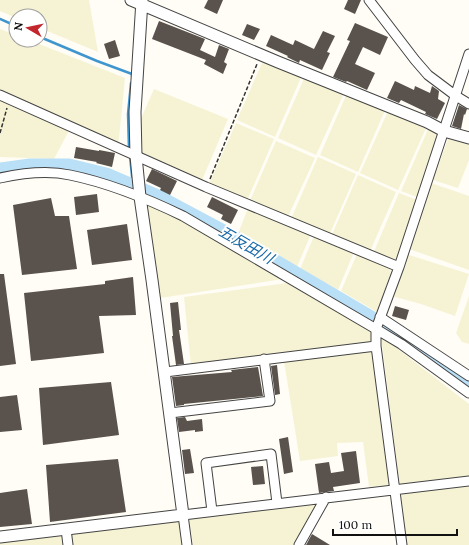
<svg xmlns="http://www.w3.org/2000/svg" width="469" height="545" font-family="Lora,'Noto Sans JP',serif">
	<rect width="100%" height="100%" fill="#fffdf5"/>
	<path fill="#f6f3d4" d="M 0,0 L 89,0 L 98,52 L 40,28 L 40,16 L 16,16 L 16,18 L 0,11 Z
		M 0,29 L 16,35 L 16,40 L 29,40 L 125,78 L 118,148 L 0,92 Z
		M 265,56 L 303,73 L 275,137 L 237,120 Z
		M 306,74 L 345,91 L 316,155 L 278,138 Z
		M 154,89 L 228,119 L 200,185 L 136,156 L 139,123 Z
		M 348,91 L 386,108 L 358,172 L 320,155 Z
		M 0,97 L 71,127 L 54,159 L 0,157 Z
		M 389,109 L 427,126 L 398,190 L 360,173 Z
		M 236,123 L 274,139 L 246,203 L 208,186 Z
		M 429,127 L 439,132 L 417,197 L 401,191 Z
		M 449,136 L 469,143 L 469,160 L 458,188 L 433,180 Z
		M 276,141 L 315,158 L 286,221 L 248,205 Z
		M 318,157 L 356,174 L 328,238 L 290,221 Z
		M 358,175 L 396,192 L 368,256 L 330,239 Z
		M 431,183 L 469,196 L 469,270 L 409,249 Z
		M 140,193 L 289,278 L 154,299 Z
		M 399,193 L 417,200 L 398,260 L 394,263 L 372,256 Z
		M 248,208 L 311,234 L 297,267 L 238,234 Z
		M 314,236 L 354,252 L 338,290 L 300,269 Z
		M 357,254 L 391,268 L 390,271 L 391,272 L 377,312 L 341,291 Z
		M 406,254 L 469,274 L 455,316 L 421,304 L 388,295 Z
		M 295,282 L 372,331 L 371,343 L 191,366 L 184,297 Z
		M 469,296 L 469,344 L 462,342 L 456,333 Z
		M 381,336 L 469,404 L 469,545 L 407,545 Z
		M 372,350 L 389,485 L 369,487 L 363,442 L 337,443 L 338,456 L 300,461 L 284,361 Z
		M 326,497 L 297,545 L 193,545 L 189,519 Z
		M 180,519 L 183,545 L 0,545 L 0,534 Z"/>
	<g fill="none" stroke-linecap="round" stroke-linejoin="round">
		<path stroke="#3f96cf" stroke-width="2.5" d="M 0,19 L 16,26
			M 40,37 L 97,61 L 132,74 L 132,76
			M 129,149 L 128,114 L 131,83
			M 130,156 L 133,186"/>
		<path stroke="#b9e0f7" stroke-width="15" d="M 0,170 L 30,166 L 69,166 L 106,175 L 160,198 L 233,237 L 376,321 L 469,385"/>
	</g>
	<path fill="#5a524d" d="M 208,0 L 223,0 L 217,14 L 204,8 Z
		M 348,0 L 361,0 L 355,14 L 344,9 Z
		M 159,21 L 205,39 L 200,50 L 215,57 L 219,45 L 229,49 L 224,62 L 227,64 L 223,74 L 204,64 L 206,60 L 152,39 Z
		M 355,23 L 388,37 L 380,55 L 363,47 L 355,64 L 375,73 L 367,90 L 347,81 L 346,82 L 333,77 L 350,41 L 347,40 Z
		M 247,24 L 260,29 L 254,40 L 242,35 Z
		M 323,31 L 335,36 L 327,52 L 330,53 L 322,70 L 300,60 L 299,63 L 287,57 L 288,56 L 266,46 L 271,35 L 293,45 L 295,40 L 314,49 Z
		M 115,40 L 120,56 L 109,59 L 104,44 Z
		M 395,81 L 414,90 L 415,86 L 430,93 L 432,86 L 439,91 L 438,99 L 445,103 L 437,119 L 425,114 L 426,112 L 401,100 L 399,103 L 387,98 Z
		M 459,105 L 467,109 L 465,115 L 464,114 L 461,129 L 452,126 Z
		M 76,147 L 99,151 L 99,150 L 115,153 L 112,167 L 96,163 L 97,162 L 74,158 Z
		M 152,169 L 177,181 L 170,195 L 160,190 L 161,188 L 146,181 Z
		M 97,194 L 99,212 L 76,215 L 74,197 Z
		M 212,197 L 238,210 L 231,224 L 221,219 L 223,215 L 207,207 Z
		M 51,198 L 55,216 L 69,216 L 77,269 L 22,275 L 13,205 Z
		M 127,224 L 132,260 L 92,265 L 87,230 Z
		M 0,274 L 4,274 L 16,364 L 0,366 Z
		M 133,277 L 136,315 L 99,316 L 104,353 L 31,361 L 24,293 L 105,284 L 105,281 Z
		M 178,302 L 181,330 L 179,330 L 184,364 L 176,365 L 172,336 L 173,336 L 170,303 Z
		M 395,306 L 409,310 L 406,320 L 392,316 Z
		M 277,365 L 280,394 L 275,395 L 271,366 Z
		M 258,367 L 263,396 L 184,404 L 184,405 L 176,406 L 172,377 L 232,372 L 231,370 Z
		M 111,382 L 119,435 L 43,445 L 39,388 Z
		M 17,395 L 22,430 L 0,432 L 0,397 Z
		M 185,417 L 187,421 L 202,419 L 203,431 L 195,432 L 195,430 L 179,432 L 177,418 Z
		M 288,437 L 293,472 L 284,474 L 279,439 Z
		M 190,449 L 194,473 L 185,474 L 182,450 Z
		M 356,451 L 360,483 L 333,487 L 334,491 L 319,493 L 315,464 L 329,462 L 331,473 L 344,471 L 341,453 Z
		M 118,459 L 126,512 L 50,522 L 46,465 Z
		M 263,466 L 265,484 L 253,485 L 251,467 Z
		M 27,489 L 32,524 L 0,527 L 0,493 Z
		M 312,534 L 330,545 L 306,545 Z"/>
	<g fill="none" stroke-linecap="round" stroke-linejoin="round">
		<g stroke="#444" stroke-width="11">
			<path id="minor" d="M 369,0 L 415,60 L 428,75 L 456,96 L 469,104
				M 0,95 L 206,187 L 399,267
				M 0,178 C 23,173 47,170 70,175 C 109,183 148,199 183,216 L 376,329 L 401,344 L 469,393
				M 380,317 L 469,376
				M 165,372 L 376,346
				M 170,413 L 270,401 L 264,359
				M 212,511 L 206,463 L 271,454 L 277,503
				M 66,529 L 68,545
				M 187,545 L 183,515 L 469,481
				M 299,545 L 326,497
				M 402,545 L 376,346 L 376,329 L 399,267 L 469,54"/>
		</g>
		<g stroke="#444" stroke-width="13">
			<path id="tertiary" d="M 131,0 L 278,62 L 427,122 L 444,131 L 469,138
				M 0,537 L 183,515 L 152,280 L 140,197 L 136,156 L 135,112 L 142,0"/>
		</g>
		<path stroke="#333" stroke-width="1.5" stroke-dasharray="4 2" stroke-linecap="butt" d="M 0,133 L 7,108
			M 210,179 L 257,64"/>
		<use href="#minor" stroke="#fff" stroke-width="9"/>
		<use href="#tertiary" stroke="#fff" stroke-width="11"/>
	</g>
	<g text-anchor="middle" stroke-width="4" stroke-linejoin="round" paint-order="stroke">
		<g font-size="15" font-style="italic" fill="#1768a6" stroke="#fff">
			<text transform="translate(246 245) rotate(30)" y="5">五反田川</text>
		</g>
	</g>
	<g transform="translate(28 28) rotate(279)"><circle r="19" fill="#ffffff" stroke="#a0a0a0"/>
	<path d="M0-3L7 15L0 10L-7 15Z" fill="#c4262e"/>
	<text y="-6" font-size="11" font-weight="bold" text-anchor="middle" fill="#111111">N</text>
	</g>
	<path d="M333 529v6h124v-6" fill="none" stroke="#111111" stroke-width="2"/>
	<text x="339" y="529" font-size="12" fill="#111111" stroke="#ffffff" stroke-width="3" paint-order="stroke">100 m</text>
</svg>
